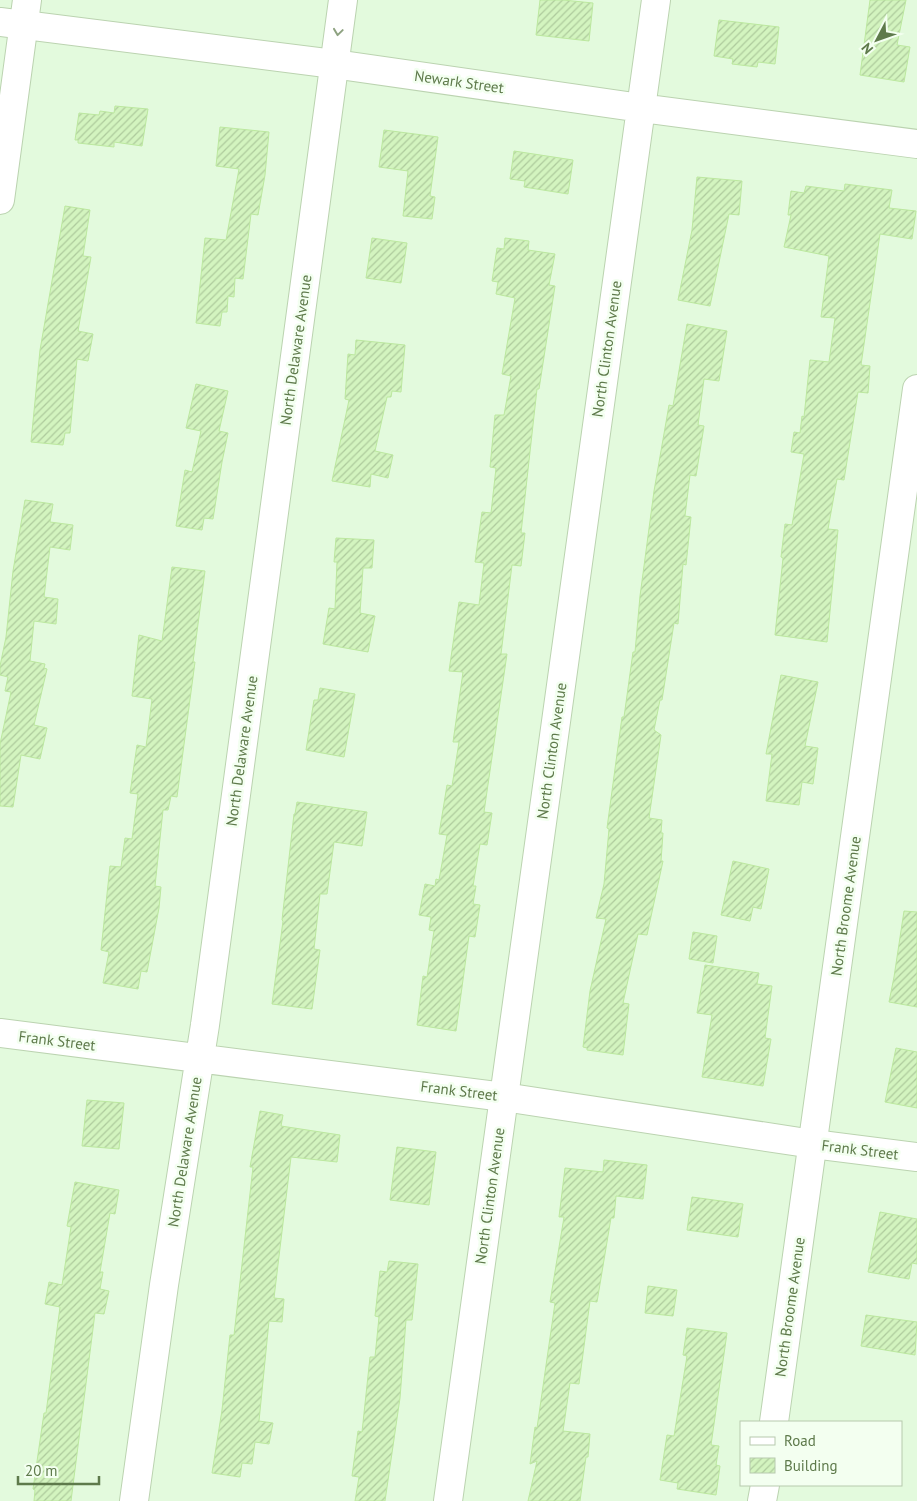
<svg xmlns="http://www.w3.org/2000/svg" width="917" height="1501" font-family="'PT Sans',sans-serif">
	<defs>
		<pattern id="building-hatch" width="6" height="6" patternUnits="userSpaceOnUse" patternTransform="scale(1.25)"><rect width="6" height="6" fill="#d3f4bf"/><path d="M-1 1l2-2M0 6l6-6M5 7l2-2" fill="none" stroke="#aecb9d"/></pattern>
	</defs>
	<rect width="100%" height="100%" fill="#ecfde9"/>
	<path fill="#e3fadd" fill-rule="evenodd" d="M 0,0 L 917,0 L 917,1501 L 0,1501 ZM 741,1422 L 901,1422 L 901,1485 L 741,1485 Z"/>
	<path fill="url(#building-hatch)" stroke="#bce89f" d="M 540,0 L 563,0 L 593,3 L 589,41 L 536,35 Z
		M 870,0 L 906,0 L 897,45 L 910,47 L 904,82 L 860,75 Z
		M 719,20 L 779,27 L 775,64 L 758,62 L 757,67 L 732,64 L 733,59 L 714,56 Z
		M 115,106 L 148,109 L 142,146 L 114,142 L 114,147 L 78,143 L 78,140 L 75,140 L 79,113 L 99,115 L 100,111 L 114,113 Z
		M 220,127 L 269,132 L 265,175 L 258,215 L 251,214 L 243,279 L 235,278 L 234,297 L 228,296 L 227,312 L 222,312 L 220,326 L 196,323 L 205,238 L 226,240 L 239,169 L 216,166 Z
		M 384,130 L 438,137 L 430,196 L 435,197 L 432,219 L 403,216 L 408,171 L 379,167 Z
		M 514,151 L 573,160 L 568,194 L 524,187 L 525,181 L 510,179 Z
		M 697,177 L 742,181 L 739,215 L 729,214 L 710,306 L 678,300 L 692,230 Z
		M 845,184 L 892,190 L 889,208 L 916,211 L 912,239 L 880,234 L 861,365 L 870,366 L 868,393 L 858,392 L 844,480 L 837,479 L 828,529 L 838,530 L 827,642 L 775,635 L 783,558 L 781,557 L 785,524 L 792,525 L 804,454 L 791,452 L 794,432 L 800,433 L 802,416 L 804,417 L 810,360 L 829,362 L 835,318 L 821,317 L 829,256 L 784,247 L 791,215 L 788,215 L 791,191 L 804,193 L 806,186 L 844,191 Z
		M 65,206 L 90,210 L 83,256 L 91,257 L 78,331 L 93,334 L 88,361 L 77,359 L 70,433 L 65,433 L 63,445 L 31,442 L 40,350 Z
		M 372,238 L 407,243 L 401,283 L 366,278 Z
		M 505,238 L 529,241 L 528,250 L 555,254 L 549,285 L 555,286 L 539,389 L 537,389 L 521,533 L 525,533 L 521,566 L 512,565 L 501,654 L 507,654 L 484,812 L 492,813 L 487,845 L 480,844 L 473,886 L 476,886 L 473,904 L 480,905 L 475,937 L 469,936 L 456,1031 L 417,1025 L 423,976 L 427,977 L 434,931 L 429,930 L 431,917 L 419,915 L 425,884 L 435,886 L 436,879 L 439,880 L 447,835 L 439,834 L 447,785 L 452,786 L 459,742 L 453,742 L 463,672 L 449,671 L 459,602 L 479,605 L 484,563 L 475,562 L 482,512 L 491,513 L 496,468 L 490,467 L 495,415 L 504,415 L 511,376 L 502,374 L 515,298 L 496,294 L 498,282 L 492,281 L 497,248 L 504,249 Z
		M 687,324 L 727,331 L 719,381 L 704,379 L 698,425 L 704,426 L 696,476 L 690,475 L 685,516 L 691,517 L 686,565 L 683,564 L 678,624 L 674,623 L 662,700 L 660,700 L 654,730 L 661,735 L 649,818 L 662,820 L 661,833 L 663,833 L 661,861 L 663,861 L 647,935 L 638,934 L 623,1003 L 629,1004 L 623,1055 L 587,1050 L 587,1048 L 583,1047 L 590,991 L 606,919 L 596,918 L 604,884 L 609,829 L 607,828 L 622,717 L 624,717 L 633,652 L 635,652 L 640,596 L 654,491 L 669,405 L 673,406 Z
		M 356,340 L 405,345 L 401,392 L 392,391 L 391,397 L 387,397 L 375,451 L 393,455 L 388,478 L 371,474 L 370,487 L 332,481 L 349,400 L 345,399 L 348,354 L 355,355 Z
		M 196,384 L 228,391 L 219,431 L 228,433 L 222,462 L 213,519 L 204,518 L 202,530 L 176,526 L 185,470 L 192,472 L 201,431 L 186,428 Z
		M 25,500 L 53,504 L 50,522 L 73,525 L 70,550 L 50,547 L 44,597 L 58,599 L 56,624 L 34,621 L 30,661 L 45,664 L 44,668 L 47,669 L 34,725 L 47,728 L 40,759 L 21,755 L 13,807 L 0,806 L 0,744 L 11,692 L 5,691 L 8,677 L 0,675 L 0,666 L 6,637 L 13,571 Z
		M 336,538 L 374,540 L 372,568 L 363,568 L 360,613 L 375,616 L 368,652 L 323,644 L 329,608 L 335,609 L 337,562 L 334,562 Z
		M 172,567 L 205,571 L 193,662 L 195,662 L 177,797 L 171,796 L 168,810 L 163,810 L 155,886 L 161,887 L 159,908 L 147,972 L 141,971 L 138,989 L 103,983 L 109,952 L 101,950 L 110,866 L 121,867 L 125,838 L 132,839 L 138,794 L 130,793 L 137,745 L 146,747 L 152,699 L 132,696 L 139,635 L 162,641 Z
		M 781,675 L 818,682 L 805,746 L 818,748 L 813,784 L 802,782 L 799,805 L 766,801 L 772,754 L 766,754 Z
		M 320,688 L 355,694 L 344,757 L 306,750 L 314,700 L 318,700 Z
		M 297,802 L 367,812 L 362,846 L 334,842 L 327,894 L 320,894 L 314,949 L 320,950 L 312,1009 L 272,1004 L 283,921 L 282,920 L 294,814 L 295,814 Z
		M 733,861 L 769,869 L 761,909 L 753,907 L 750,921 L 721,915 Z
		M 904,911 L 917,912 L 917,1007 L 889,1002 L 894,977 Z
		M 693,932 L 717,936 L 713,963 L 689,959 Z
		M 705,965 L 759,973 L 757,984 L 772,986 L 765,1038 L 771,1039 L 763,1086 L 702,1077 L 712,1015 L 697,1013 Z
		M 896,1048 L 917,1052 L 917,1108 L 885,1102 Z
		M 87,1100 L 124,1103 L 119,1149 L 82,1146 Z
		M 260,1111 L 283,1115 L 281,1126 L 340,1135 L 337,1162 L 291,1157 L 274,1298 L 284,1299 L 282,1322 L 269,1321 L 259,1421 L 273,1423 L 269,1444 L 255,1442 L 252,1464 L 242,1463 L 240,1477 L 212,1473 L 222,1410 L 230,1335 L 234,1335 L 253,1167 L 250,1167 Z
		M 397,1147 L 436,1152 L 429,1205 L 390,1200 Z
		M 604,1160 L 647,1165 L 643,1199 L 616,1196 L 614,1218 L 611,1218 L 597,1302 L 590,1301 L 579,1384 L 570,1383 L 563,1431 L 590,1434 L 588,1457 L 586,1457 L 580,1501 L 528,1501 L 537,1461 L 530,1464 L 535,1427 L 537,1428 L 555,1303 L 550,1302 L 564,1217 L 559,1217 L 565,1168 L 603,1172 Z
		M 75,1182 L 119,1190 L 115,1214 L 110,1213 L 100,1272 L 103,1272 L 100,1289 L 109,1291 L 104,1314 L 95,1313 L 71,1501 L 34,1501 L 35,1490 L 33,1489 L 44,1413 L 46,1413 L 60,1307 L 45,1304 L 49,1282 L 62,1285 L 71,1227 L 67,1226 Z
		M 692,1197 L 743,1204 L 738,1237 L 687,1230 Z
		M 880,1212 L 917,1219 L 917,1264 L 912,1263 L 909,1279 L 868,1272 Z
		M 389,1261 L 418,1264 L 412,1320 L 406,1320 L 400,1398 L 385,1501 L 355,1501 L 359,1477 L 352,1476 L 358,1431 L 362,1432 L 370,1357 L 375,1357 L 379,1317 L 375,1316 L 380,1271 L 387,1272 Z
		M 648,1286 L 677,1290 L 673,1316 L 645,1313 Z
		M 866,1315 L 917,1322 L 915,1355 L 861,1346 Z
		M 687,1328 L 727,1333 L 711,1445 L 719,1446 L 716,1465 L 720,1466 L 716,1495 L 677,1489 L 678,1483 L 660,1480 L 667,1435 L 674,1436 L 687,1356 L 683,1355 Z"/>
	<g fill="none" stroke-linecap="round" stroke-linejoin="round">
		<g stroke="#bbd3b0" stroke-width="30">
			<path id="minor" d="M 0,22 L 334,64 L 641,108 L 917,144
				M 0,200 L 27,0
				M 774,1422 L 917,389
				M 448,1501 L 656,0
				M 762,1501 L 765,1485"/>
		</g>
		<g stroke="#bbd3b0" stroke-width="30">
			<path id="tertiary" d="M 0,1033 L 504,1097 L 813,1144 L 917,1157
				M 134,1501 L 164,1285 L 205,1025 L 343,0"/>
		</g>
		<use href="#minor" stroke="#fff" stroke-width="28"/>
		<use href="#tertiary" stroke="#fff" stroke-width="28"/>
	</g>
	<defs><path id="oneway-chevron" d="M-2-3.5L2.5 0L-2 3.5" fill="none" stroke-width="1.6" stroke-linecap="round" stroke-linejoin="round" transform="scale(1.25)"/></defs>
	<use stroke="#8ea281" href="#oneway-chevron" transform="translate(338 32) rotate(98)"/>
	<g text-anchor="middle" stroke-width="5" stroke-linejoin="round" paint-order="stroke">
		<g font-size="15" fill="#5e7a4b" stroke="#f3fff0">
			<text transform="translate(459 82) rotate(8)" y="5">Newark Street</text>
			<text transform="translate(607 349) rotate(-82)" y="5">North Clinton Avenue</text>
			<text transform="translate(296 350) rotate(-82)" y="5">North Delaware Avenue</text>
			<text transform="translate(242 751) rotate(-82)" y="5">North Delaware Avenue</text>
			<text transform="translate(552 751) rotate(-82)" y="5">North Clinton Avenue</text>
			<text transform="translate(846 906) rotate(-82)" y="5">North Broome Avenue</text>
			<text transform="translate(57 1041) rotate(7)" y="5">Frank Street</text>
			<text transform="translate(459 1091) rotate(7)" y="5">Frank Street</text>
			<text transform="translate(860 1150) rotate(7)" y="5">Frank Street</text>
			<text transform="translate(185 1152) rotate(-81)" y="5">North Delaware Avenue</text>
			<text transform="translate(490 1196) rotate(-82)" y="5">North Clinton Avenue</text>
			<text transform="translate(790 1307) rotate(-82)" y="5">North Broome Avenue</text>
		</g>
	</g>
	<rect x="740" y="1421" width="162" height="65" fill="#f3fff0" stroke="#b7caae"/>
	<rect x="750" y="1437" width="25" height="8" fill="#ffffff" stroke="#b7caae"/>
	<text x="784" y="1446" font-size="15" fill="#5e7a4b">Road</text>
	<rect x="750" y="1458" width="25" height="15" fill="url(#building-hatch)" stroke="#b7caae"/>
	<text x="784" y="1471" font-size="15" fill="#5e7a4b">Building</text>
	<g transform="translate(877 40) rotate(229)" stroke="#f3fff0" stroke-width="4" paint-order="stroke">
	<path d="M0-4L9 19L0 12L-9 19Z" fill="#5e7a4b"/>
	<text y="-8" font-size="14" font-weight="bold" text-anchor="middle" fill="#5e7a4b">N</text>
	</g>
	<path d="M18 1476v8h81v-8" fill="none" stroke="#5e7a4b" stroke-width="2.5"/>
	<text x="25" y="1476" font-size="15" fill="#5e7a4b" stroke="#f3fff0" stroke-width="4" paint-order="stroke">20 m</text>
</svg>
